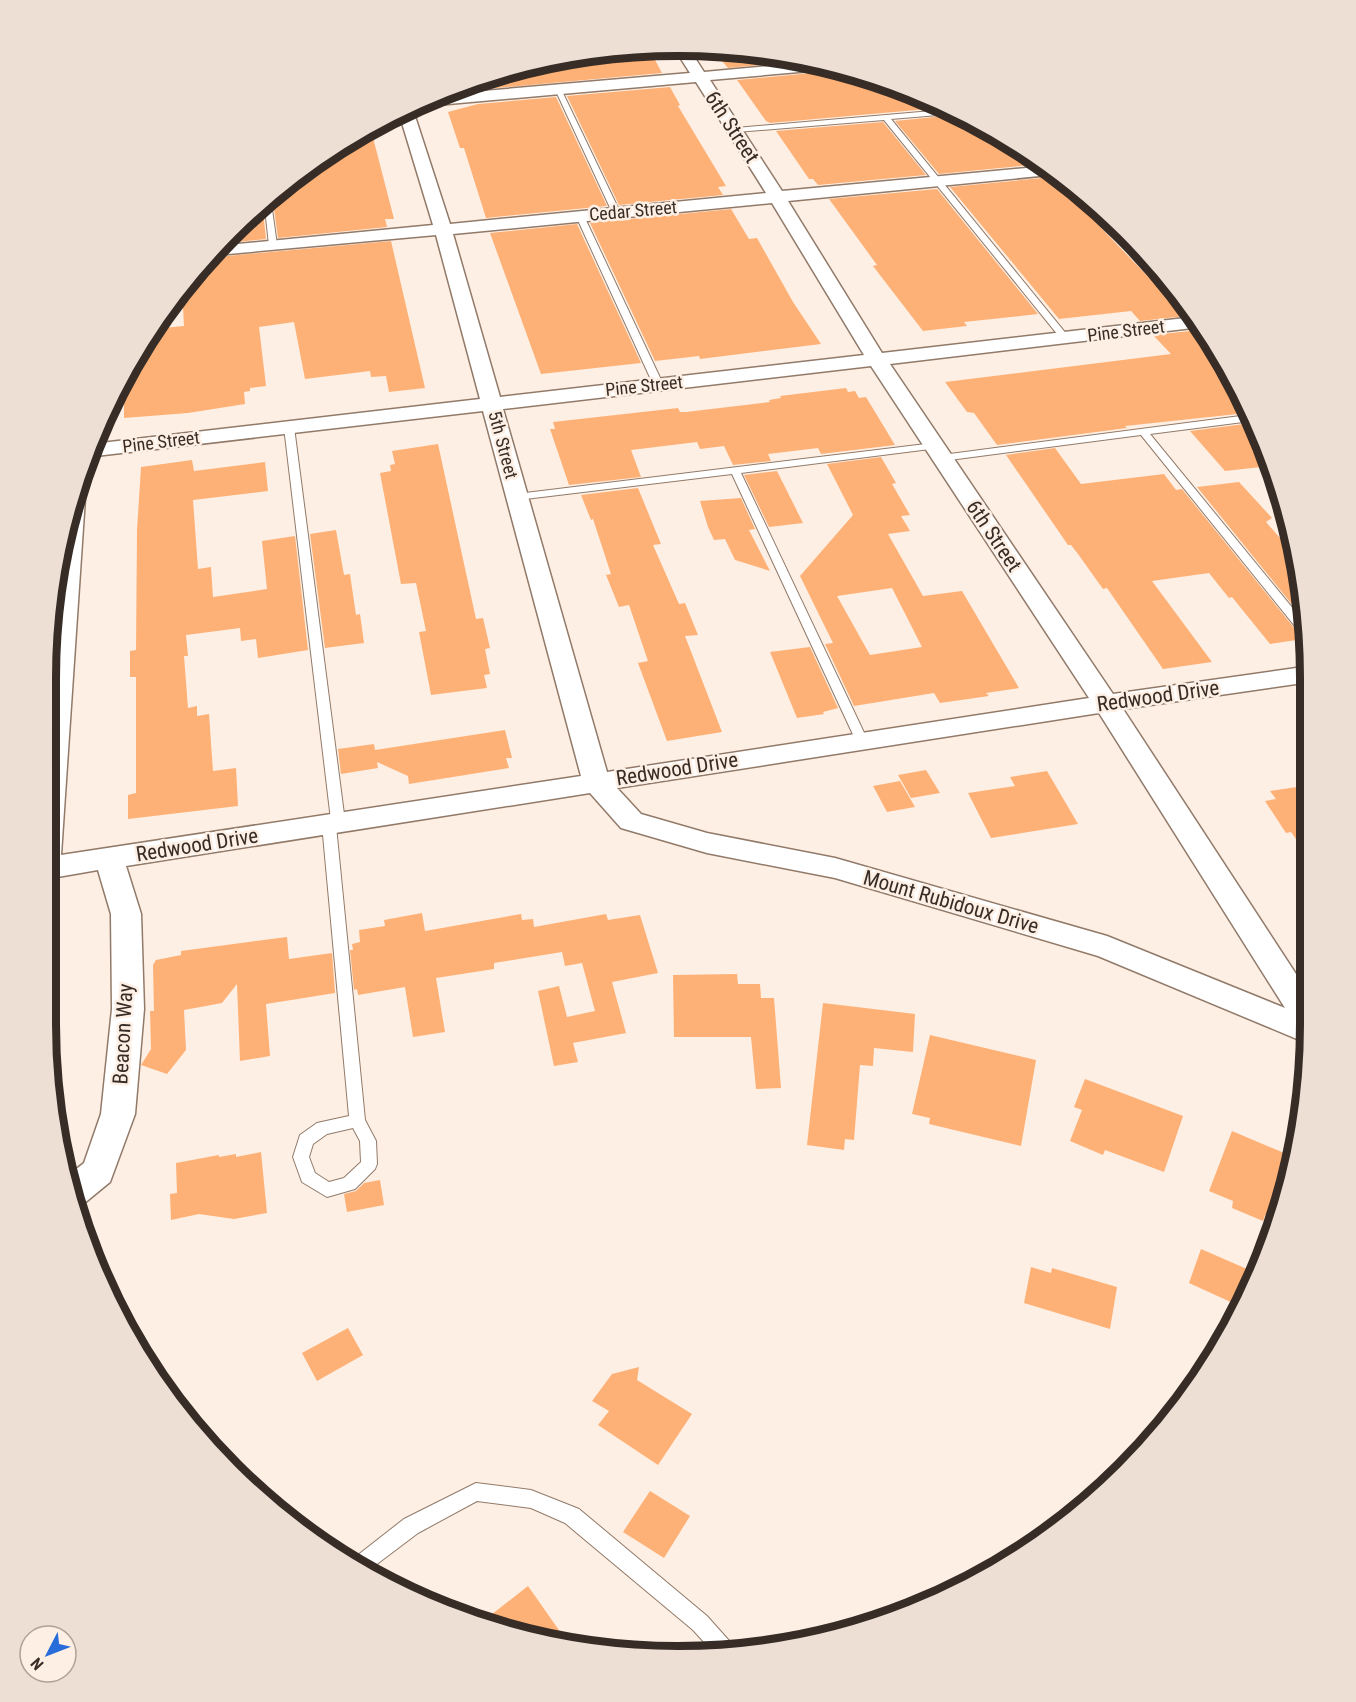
<svg xmlns="http://www.w3.org/2000/svg" width="1356" height="1702" font-family="'Roboto Condensed',sans-serif">
	<rect width="100%" height="100%" fill="#feefe4"/>
	<path fill="#feb176" fill-rule="evenodd" d="M 635,49 L 640,57 L 653,56 L 662,73 L 474,90 L 470,81 L 533,65 L 582,61 L 579,55 L 603,53 L 601,50 Z
		M 751,52 L 773,55 L 806,61 L 728,68 L 717,55 Z
		M 841,66 L 842,67 L 950,107 L 770,123 L 766,121 L 737,80 L 833,71 Z
		M 670,87 L 680,105 L 678,106 L 726,186 L 718,187 L 723,195 L 619,205 L 567,96 Z
		M 556,97 L 607,206 L 486,218 L 464,148 L 460,148 L 448,112 L 478,104 Z
		M 964,114 L 1037,159 L 1041,164 L 939,174 L 895,121 Z
		M 883,122 L 926,175 L 818,185 L 813,179 L 809,179 L 776,131 Z
		M 370,126 L 394,219 L 385,219 L 387,227 L 278,238 L 272,194 Z
		M 1053,177 L 1105,232 L 1186,316 L 1140,321 L 1131,311 L 1059,319 L 950,187 Z
		M 937,189 L 1038,314 L 964,322 L 967,326 L 923,331 L 873,266 L 877,265 L 829,199 Z
		M 262,201 L 266,239 L 219,244 Z
		M 731,209 L 749,239 L 757,238 L 793,302 L 821,344 L 700,359 L 699,356 L 655,361 L 590,223 Z
		M 577,224 L 641,363 L 541,374 L 490,233 Z
		M 391,241 L 425,388 L 389,392 L 386,376 L 371,377 L 370,371 L 305,379 L 294,322 L 259,327 L 266,386 L 250,388 L 250,391 L 244,392 L 245,404 L 188,413 L 124,418 L 124,374 L 130,361 L 153,329 L 184,326 L 182,289 L 205,258 Z
		M 1199,330 L 1212,341 L 1226,362 L 1247,413 L 1125,426 L 1127,428 L 997,445 L 974,413 L 967,412 L 945,382 L 1171,354 L 1153,335 Z
		M 846,388 L 848,392 L 855,391 L 859,398 L 866,397 L 895,445 L 821,454 L 818,448 L 768,454 L 771,461 L 733,465 L 724,446 L 700,449 L 697,442 L 631,450 L 641,477 L 569,485 L 550,429 L 555,429 L 553,422 L 678,408 L 680,412 L 686,412 L 770,402 L 769,400 L 781,398 L 780,396 Z
		M 1252,423 L 1270,466 L 1225,471 L 1190,431 Z
		M 438,444 L 476,619 L 483,618 L 490,648 L 485,649 L 490,674 L 484,675 L 487,688 L 431,695 L 419,632 L 426,631 L 416,583 L 401,584 L 380,473 L 391,471 L 390,465 L 395,464 L 392,451 Z
		M 1055,448 L 1081,484 L 1164,474 L 1176,490 L 1182,489 L 1303,639 L 1270,644 L 1232,597 L 1229,598 L 1209,573 L 1152,581 L 1212,662 L 1163,669 L 1107,588 L 1103,589 L 1078,554 L 1071,545 L 1068,545 L 1006,455 Z
		M 881,457 L 896,483 L 892,484 L 910,515 L 901,516 L 910,531 L 888,534 L 923,596 L 962,591 L 1019,688 L 986,693 L 989,696 L 940,703 L 934,693 L 854,706 L 825,644 L 833,643 L 800,576 L 853,515 L 827,464 ZM 892,588 L 922,647 L 870,655 L 837,596 Z
		M 192,460 L 194,471 L 265,462 L 268,491 L 193,500 L 198,569 L 211,567 L 213,597 L 267,589 L 262,541 L 295,536 L 308,650 L 258,658 L 256,639 L 241,641 L 240,628 L 186,635 L 188,656 L 184,656 L 188,708 L 197,706 L 197,716 L 209,714 L 213,771 L 236,768 L 238,806 L 128,819 L 128,795 L 136,793 L 136,677 L 130,677 L 130,651 L 136,650 L 137,530 L 141,467 Z
		M 777,471 L 803,523 L 769,527 L 744,475 Z
		M 1239,482 L 1272,518 L 1266,522 L 1286,545 L 1282,545 L 1298,564 L 1307,623 L 1197,487 Z
		M 638,488 L 661,544 L 653,545 L 679,604 L 685,603 L 698,635 L 685,636 L 722,732 L 667,741 L 638,663 L 648,661 L 629,605 L 619,607 L 606,575 L 611,574 L 593,519 L 591,520 L 581,495 Z
		M 741,498 L 755,529 L 749,530 L 770,571 L 735,560 L 725,539 L 714,540 L 708,527 L 700,501 Z
		M 336,530 L 344,575 L 350,574 L 356,615 L 360,614 L 364,643 L 325,648 L 310,534 Z
		M 810,647 L 838,708 L 823,712 L 824,714 L 797,718 L 770,652 Z
		M 505,730 L 512,758 L 506,758 L 509,768 L 409,784 L 408,776 L 377,762 L 378,768 L 341,774 L 338,749 L 374,744 L 375,750 Z
		M 926,770 L 940,793 L 911,798 L 898,775 Z
		M 1047,771 L 1078,824 L 991,838 L 968,793 L 1015,786 L 1010,777 Z
		M 900,781 L 915,807 L 887,812 L 873,786 Z
		M 1310,785 L 1310,859 L 1291,832 L 1286,833 L 1265,801 L 1276,799 L 1270,791 Z
		M 422,913 L 425,931 L 521,914 L 522,920 L 533,919 L 534,927 L 606,914 L 608,920 L 640,915 L 658,973 L 612,982 L 626,1033 L 573,1043 L 578,1062 L 554,1066 L 538,991 L 559,986 L 567,1017 L 595,1011 L 582,963 L 565,966 L 562,952 L 494,963 L 494,969 L 436,978 L 445,1032 L 413,1037 L 405,987 L 358,995 L 357,989 L 354,990 L 350,950 L 353,950 L 352,944 L 360,942 L 359,930 L 385,926 L 384,920 Z
		M 287,937 L 289,959 L 332,953 L 335,993 L 266,1004 L 270,1056 L 240,1061 L 237,984 L 222,1003 L 184,1010 L 186,1050 L 167,1074 L 141,1065 L 151,1049 L 150,1011 L 154,1011 L 153,965 L 156,960 L 181,955 L 181,951 Z
		M 737,974 L 738,984 L 760,984 L 761,998 L 774,998 L 781,1088 L 756,1089 L 751,1037 L 674,1037 L 673,975 Z
		M 823,1003 L 915,1014 L 913,1052 L 874,1048 L 873,1066 L 860,1065 L 854,1140 L 845,1139 L 844,1150 L 807,1145 Z
		M 930,1035 L 1036,1060 L 1021,1146 L 929,1124 L 930,1118 L 912,1114 Z
		M 1085,1079 L 1183,1116 L 1164,1172 L 1105,1150 L 1103,1155 L 1070,1141 L 1082,1110 L 1074,1107 Z
		M 1232,1131 L 1296,1158 L 1277,1220 L 1265,1215 L 1263,1221 L 1232,1208 L 1233,1201 L 1209,1191 Z
		M 261,1152 L 267,1213 L 234,1219 L 199,1214 L 171,1220 L 170,1194 L 177,1193 L 176,1163 L 219,1155 L 219,1157 L 236,1154 L 236,1157 Z
		M 380,1180 L 384,1205 L 347,1212 L 344,1194 L 356,1191 L 364,1183 Z
		M 1201,1249 L 1247,1269 L 1235,1304 L 1189,1283 Z
		M 1031,1267 L 1051,1273 L 1052,1268 L 1117,1287 L 1110,1329 L 1024,1303 Z
		M 348,1328 L 363,1355 L 317,1381 L 302,1353 Z
		M 639,1367 L 637,1380 L 692,1414 L 658,1465 L 598,1425 L 609,1411 L 592,1401 L 612,1374 Z
		M 650,1491 L 690,1516 L 664,1558 L 623,1532 Z
		M 528,1586 L 568,1643 L 514,1635 L 482,1622 Z"/>
	<g fill="none" stroke-linecap="round" stroke-linejoin="round">
		<g stroke="#917a69" stroke-width="2">
			<path id="service" d="M 554,87 L 561,89 L 620,212 L 619,214 L 612,212 Z
				M 955,109 L 962,113 L 891,119 L 1068,336 L 1068,340 L 1062,340 L 884,120 L 736,132 L 732,130 L 736,128 Z
				M 270,195 L 277,245 L 273,248 L 269,245 L 264,199 Z
				M 577,214 L 584,216 L 663,384 L 661,386 L 653,384 L 576,216 Z
				M 1248,415 L 1251,421 L 1150,434 L 1308,627 L 1310,640 L 1306,640 L 1141,435 L 942,461 L 937,458 L 942,455 Z
				M 289,424 L 294,427 L 345,822 L 343,825 L 336,826 L 365,1120 L 376,1141 L 377,1164 L 375,1169 L 355,1189 L 327,1197 L 302,1182 L 293,1157 L 300,1135 L 317,1123 L 349,1116 L 322,824 L 324,821 L 331,820 L 284,427 ZM 353,1128 L 360,1141 L 361,1162 L 344,1178 L 329,1182 L 315,1173 L 309,1157 L 313,1144 L 327,1134 Z
				M 934,443 L 939,446 L 938,448 L 741,473 L 868,741 L 862,745 L 856,741 L 732,474 L 517,500 L 512,497 L 517,494 Z
				M 476,1483 L 531,1490 L 579,1509 L 707,1616 L 732,1644 L 734,1650 L 713,1652 L 693,1630 L 565,1523 L 531,1508 L 477,1501 L 418,1533 L 365,1573 L 349,1562 L 404,1519 Z"/>
		</g>
		<g stroke="#917a69" stroke-width="3">
			<path id="minor" d="M 688,47 L 704,72 L 815,62 L 839,66 L 833,69 L 710,80 L 782,191 L 1047,166 L 1060,174 L 788,201 L 882,353 L 1194,317 L 1201,327 L 890,364 L 1113,694 L 1310,666 L 1310,682 L 1123,709 L 1311,997 L 1309,1044 L 1098,956 L 835,878 L 707,853 L 621,828 L 590,793 L 126,866 L 141,914 L 144,1009 L 135,1114 L 110,1182 L 82,1205 L 75,1208 L 65,1178 L 84,1163 L 101,1114 L 112,1009 L 111,914 L 98,870 L 46,879 L 46,696 L 55,595 L 75,492 L 82,493 L 85,498 L 61,855 L 581,776 L 483,411 L 87,457 L 92,444 L 480,399 L 436,235 L 206,256 L 217,246 L 433,225 L 399,113 L 412,107 L 450,224 L 766,193 L 696,82 L 426,106 L 420,103 L 437,95 L 690,73 L 674,48 ZM 772,203 L 864,355 L 500,397 L 453,234 ZM 871,366 L 1089,698 L 607,772 L 503,409 ZM 1099,713 L 1285,1008 L 1107,936 L 835,858 L 707,833 L 641,814 L 617,788 Z"/>
		</g>
		<use href="#service" fill="#fff" fill-rule="evenodd"/>
		<use href="#minor" fill="#fff" fill-rule="evenodd"/>
	</g>
	<g text-anchor="middle" stroke-width="5" stroke-linejoin="round" paint-order="stroke">
		<g font-size="18" fill="#372d26" stroke="#feefe4">
			<text transform="translate(633 211) rotate(-5)" y="6">Cedar Street</text>
			<text transform="translate(1126 331) rotate(-7)" y="6">Pine Street</text>
			<text transform="translate(644 386) rotate(-6)" y="6">Pine Street</text>
			<text transform="translate(161 442) rotate(-7)" y="6">Pine Street</text>
			<text transform="translate(503 445) rotate(75)" y="6">5th Street</text>
		</g>
		<g font-size="21" fill="#372d26" stroke="#feefe4">
			<text transform="translate(732 127) rotate(57)" y="7">6th Street</text>
			<text transform="translate(994 536) rotate(56)" y="7">6th Street</text>
			<text transform="translate(1158 696) rotate(-8)" y="7">Redwood Drive</text>
			<text transform="translate(677 769) rotate(-9)" y="7">Redwood Drive</text>
			<text transform="translate(197 845) rotate(-9)" y="7">Redwood Drive</text>
			<text transform="translate(951 902) rotate(16)" y="7">Mount Rubidoux Drive</text>
			<text transform="translate(123 1034) rotate(-87)" y="7">Beacon Way</text>
		</g>
	</g>
	<path d="M0 0H1356V1702H0ZM678 56H678A622 622 0 0 1 1300 678V1024A622 622 0 0 1 678 1646H678A622 622 0 0 1 56 1024V678A622 622 0 0 1 678 56Z" fill="#eedfd5" fill-rule="evenodd"/>
	<path fill="none" stroke="#372d26" stroke-width="8" d="M678 56H678A622 622 0 0 1 1300 678V1024A622 622 0 0 1 678 1646H678A622 622 0 0 1 56 1024V678A622 622 0 0 1 678 56Z"/>
	<g transform="translate(48 1654) rotate(228)"><circle r="28" fill="#feefe4" stroke="#aea198" stroke-width="1.5"/>
	<path d="M0-4.5L10 22L0 15L-10 22Z" fill="#276cd8"/>
	<text y="-9" font-size="16" font-weight="bold" text-anchor="middle" fill="#372d26">N</text>
	</g>
</svg>
